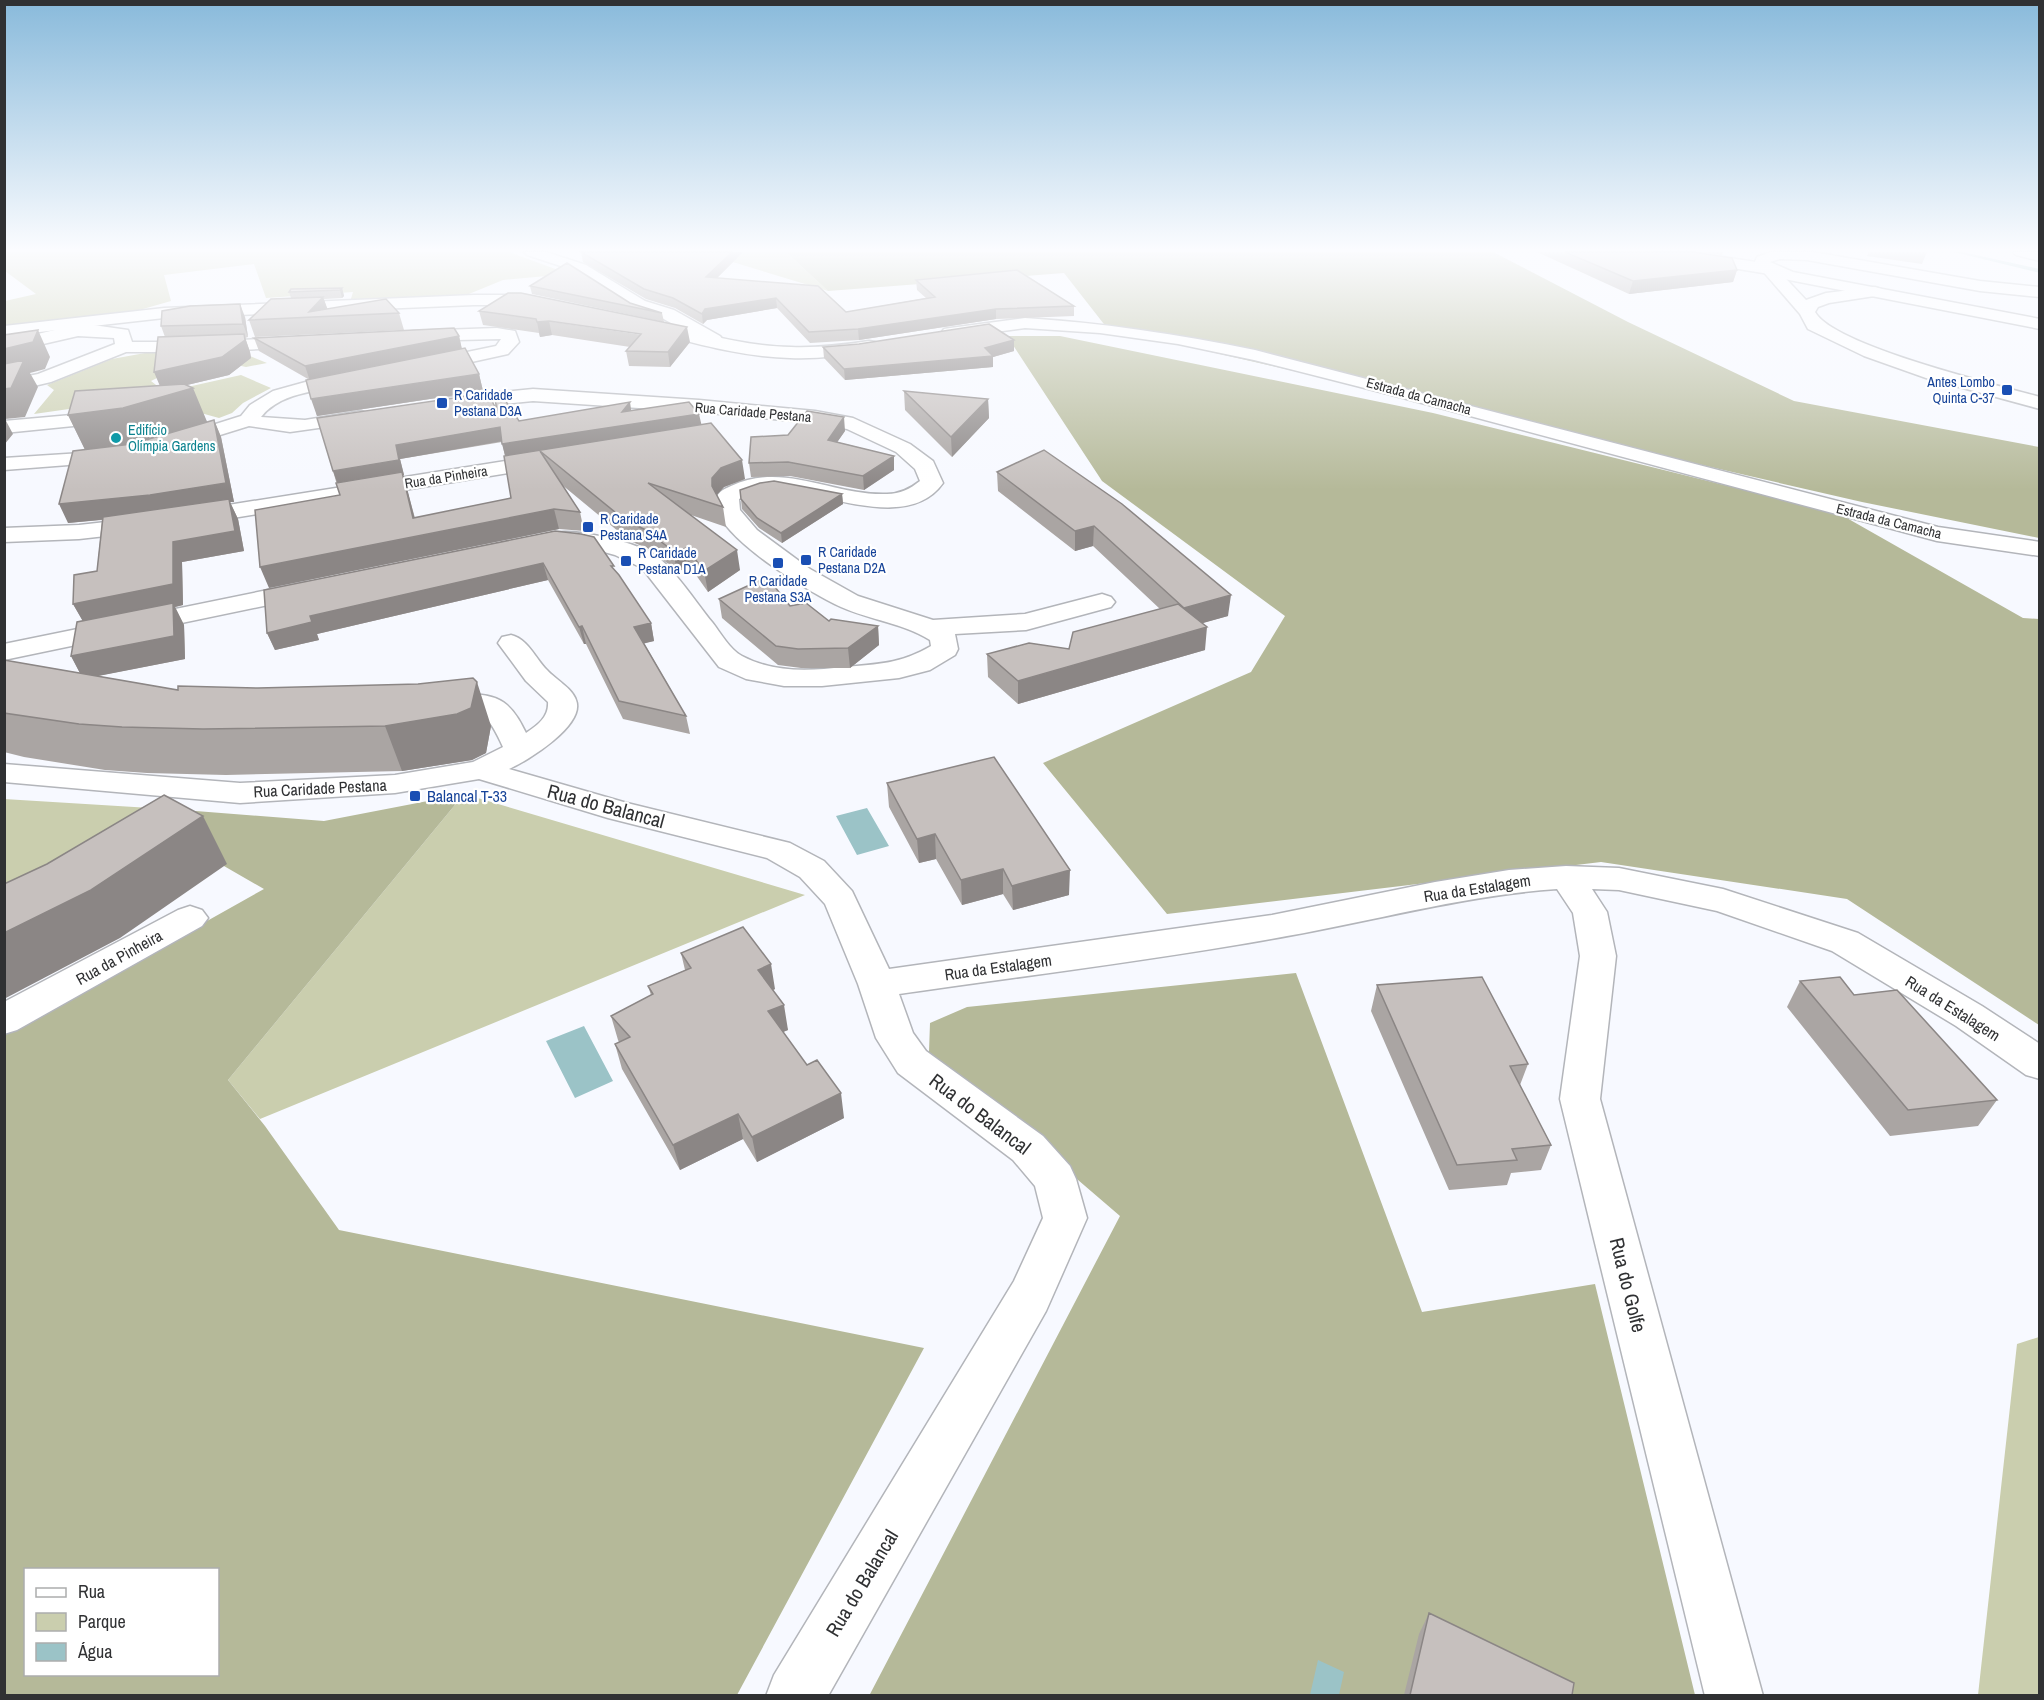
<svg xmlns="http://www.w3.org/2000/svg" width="2044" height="1700" font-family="'Archivo Narrow',sans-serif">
	<rect width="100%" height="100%" fill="#f7f9ff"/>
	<path fill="#caceae" d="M 5,252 L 509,252 L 569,274 L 503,280 L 464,296 L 350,302 L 353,292 L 266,298 L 254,264 L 164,275 L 171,301 L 136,311 L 5,328 L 5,301 L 36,294 L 5,271 Z
		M 700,252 L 786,252 L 828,291 Z
		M 240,352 L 267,363 L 246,367 L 199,357 L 151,381 L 165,392 L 241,375 L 271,388 L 243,403 L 232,413 L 219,418 L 146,398 L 34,414 L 54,390 L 47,385 L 112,359 L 145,353 Z
		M 464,794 L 805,895 L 260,1119 L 228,1080 Z
		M 4,799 L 183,810 L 5,897 Z
		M 2039,1337 L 2039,1695 L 1978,1695 L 2017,1344 Z"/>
	<path fill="#b5b999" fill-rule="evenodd" d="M 786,252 L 1493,252 L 1628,322 L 1794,401 L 2039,447 L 2039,538 L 1862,502 L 1107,328 L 1064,273 L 828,291 Z
		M 1007,336 L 1060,336 L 1433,413 L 1838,513 L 2023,618 L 2039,619 L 2039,1025 L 1847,899 L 1601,862 L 1167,914 L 1043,763 L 1251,672 L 1285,616 L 1102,481 Z
		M 464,794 L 228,1080 L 265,1126 L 339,1230 L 924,1348 L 737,1695 L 5,1695 L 4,1035 L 264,889 L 172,836 L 183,810 L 324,821 ZM 26,1570 L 218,1570 L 218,1674 L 26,1674 Z
		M 1296,973 L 1422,1312 L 1595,1284 L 1695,1695 L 869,1696 L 1120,1216 L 929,1052 L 930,1023 L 967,1007 Z"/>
	<path fill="#9bc3c7" d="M 867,808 L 889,846 L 857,855 L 836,816 Z
		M 584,1026 L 613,1081 L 575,1098 L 546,1041 Z
		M 1318,1660 L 1344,1672 L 1339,1695 L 1310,1695 Z"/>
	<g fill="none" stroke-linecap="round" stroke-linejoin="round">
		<path fill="#9bc3c7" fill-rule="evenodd" d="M 1954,252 L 1962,252 L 2040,269 L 2040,273 Z"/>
		<g stroke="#b3b5ba" stroke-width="3">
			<path id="minor" d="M 524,252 L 546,252 L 586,265 L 645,301 L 674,310 L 720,336 L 723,340 L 720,344 L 708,344 L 662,318 L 633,309 L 576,271 L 527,255 Z
				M 1657,252 L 1690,252 L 1769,264 L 1777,269 L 1769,274 L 1665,257 Z
				M 93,325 L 128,330 L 132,342 L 200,342 L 302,337 L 308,338 L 311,342 L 308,346 L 302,347 L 200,352 L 126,352 L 51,382 L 4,393 L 4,381 L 38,374 L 115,344 L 114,338 L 78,336 L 4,353 L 4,342 L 63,328 Z
				M 497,328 L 515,331 L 519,342 L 508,354 L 426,372 L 419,370 L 417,366 L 419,362 L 496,346 L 501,339 L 413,341 L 407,340 L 404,336 L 407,332 L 413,331 Z
				M 352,373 L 359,375 L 361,379 L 359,383 C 327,391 283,389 261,417 L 305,420 L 361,411 L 368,413 L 371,417 L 368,421 L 290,432 L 249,426 L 175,449 L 168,447 L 165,443 L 168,439 L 241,416 L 250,405 L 273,391 L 309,381 Z
				M 533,389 L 699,400 L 815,411 L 853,418 L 910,444 L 933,461 L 943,483 C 908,533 822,491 775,489 C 761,489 751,494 739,499 L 740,510 L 757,530 L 810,569 L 858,596 L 933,620 L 1025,614 L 1102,594 L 1111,597 L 1115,602 L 1111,607 L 1026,630 L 955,634 L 958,649 L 955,655 L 930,670 L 899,678 L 822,686 L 784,686 L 746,679 L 719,667 L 642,568 L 615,555 L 586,547 L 547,544 L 543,539 L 547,534 C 573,527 639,541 660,559 C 676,572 698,605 712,622 C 720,632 730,650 742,656 C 774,673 809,671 844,667 C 879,664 900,664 931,646 L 930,640 C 903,623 870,620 841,607 C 812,594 719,538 716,505 C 715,493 722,490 731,486 C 783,461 834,496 887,494 C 900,494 910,489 920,481 L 915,469 L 896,452 L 847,429 L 815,423 L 699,412 L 533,401 L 445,410 L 438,408 L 435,404 L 438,400 L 445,398 Z
				M 116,411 L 123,413 L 126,417 L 123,421 L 4,433 L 4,421 Z
				M 113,451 L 120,453 L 124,457 L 120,461 L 4,470 L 4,458 Z
				M 550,454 L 558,455 L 561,460 L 558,465 L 159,530 L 79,539 L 4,542 L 4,528 L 79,525 L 159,516 Z
				M 307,582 L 316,585 L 320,590 L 316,595 L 4,660 L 4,644 Z
				M 511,635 C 528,639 535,658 547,670 C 555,679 572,688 576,700 C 586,725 527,761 509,769 L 627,803 L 790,843 L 824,861 L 852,891 L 889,969 L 1272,915 L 1435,882 L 1509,870 L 1566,866 L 1619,868 L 1723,889 L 1858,933 L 1982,1006 L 2040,1044 L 2040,1079 L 2026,1075 L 1956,1026 L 1832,951 L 1717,911 L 1619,890 L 1592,889 L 1607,912 L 1616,956 L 1600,1099 L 1763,1696 L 1705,1696 L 1560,1099 L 1580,956 L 1573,913 L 1557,889 C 1459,896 1367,923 1271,939 C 1148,961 1023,976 899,994 L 913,1033 L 926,1051 L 1043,1136 L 1070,1166 L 1076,1179 L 1087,1218 L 1046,1311 L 828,1696 L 766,1696 L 774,1675 L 1014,1281 L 1043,1218 L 1035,1186 L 1013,1160 L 898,1073 L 876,1038 L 858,984 L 825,904 L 800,877 L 767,858 L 608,818 L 479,779 L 395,793 L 240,803 L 4,782 L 4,764 L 240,783 L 395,775 L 473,762 L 503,747 C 478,691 473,723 430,712 L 426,706 L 430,700 C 452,694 489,689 507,705 C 516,713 521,723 526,733 C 538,725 549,717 548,702 L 526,681 L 498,643 L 502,637 Z
				M 190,906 L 202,910 L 208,918 L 202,926 L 17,1030 L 4,1034 L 4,1002 L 178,910 Z"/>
		</g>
		<g stroke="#b3b5ba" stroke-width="3">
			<path id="tertiary" d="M 1769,264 L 1774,266 L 1806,300 L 1826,293 L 1875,287 L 1881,289 L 1883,292 L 1881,295 L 1829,303 L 1818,307 L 1815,312 C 1834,346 1997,385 2040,397 L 2040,409 L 1926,378 L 1864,356 L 1808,329 L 1800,314 L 1761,269 Z
				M 474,295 L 525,295 L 548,300 L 550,304 L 542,309 L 525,305 L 474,305 L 164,318 L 4,336 L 4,326 L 164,308 Z
				M 1025,318 C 1103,323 1178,334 1255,350 L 1938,527 L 2040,542 L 2040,556 L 1937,541 L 1388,394 L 1254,360 L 1178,344 L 1100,333 L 1025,328 L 950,338 L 944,337 L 941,333 L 944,329 L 950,328 Z
				M 645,320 C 693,331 741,346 791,347 C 817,348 843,345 869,341 L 875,342 L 878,346 L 875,350 L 869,351 C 843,356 817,359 790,358 C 739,357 688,341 639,329 L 636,325 L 639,321 Z"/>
		</g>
		<g stroke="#b3b5ba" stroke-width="3">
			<path id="secondary" d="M 1771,252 L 1813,252 L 1980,281 L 2040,287 L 2040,297 L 1980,291 L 1807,260 L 1780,259 L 1770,262 L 1793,272 L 2040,319 L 2040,329 L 1784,279 L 1764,272 L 1754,264 L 1757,257 Z
				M 2013,252 L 2040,252 L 2040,261 L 2016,255 Z"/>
		</g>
		<use href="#minor" fill="#fff" fill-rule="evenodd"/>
		<use href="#tertiary" fill="#fff" fill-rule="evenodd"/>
		<use href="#secondary" fill="#fff" fill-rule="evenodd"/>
	</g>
	<path fill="#aaa5a3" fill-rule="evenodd" d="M 581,252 L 743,252 L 717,278 L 846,312 L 926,298 L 917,290 L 916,280 L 1074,306 L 1074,316 L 996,319 L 859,340 L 810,343 L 777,308 L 707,320 L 703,324 L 675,308 L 646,299 L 583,262 Z
		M 1537,252 L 1693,252 L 1737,270 L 1733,282 L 1629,294 Z
		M 1702,252 L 1723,252 L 1722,255 Z
		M 1869,252 L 1927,252 L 1922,264 L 1867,256 Z
		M 530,286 L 662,313 L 664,322 L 532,294 Z
		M 342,288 L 344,296 L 342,298 L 324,299 L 327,309 L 399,313 L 404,330 L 255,337 L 249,320 L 291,298 L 289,292 Z
		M 479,311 L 690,342 L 670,367 L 629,366 L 626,351 L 630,347 L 552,335 L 540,337 L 539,333 L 483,325 Z
		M 245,317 L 248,337 L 245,338 L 250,352 L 251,358 L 229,375 L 187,385 L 207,422 L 214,420 L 221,437 L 234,502 L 230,502 L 238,519 L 244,551 L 182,562 L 183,605 L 175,607 L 184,625 L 185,659 L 97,676 L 178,690 L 491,726 L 486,753 L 472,760 L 402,771 L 226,775 L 147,773 L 105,770 L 24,757 L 4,752 L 4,660 L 80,673 L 71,656 L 83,621 L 73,604 L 97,571 L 102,520 L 68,523 L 85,449 L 68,415 L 160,385 L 165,337 L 161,326 Z
		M 459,336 L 462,349 L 479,374 L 483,391 L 317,416 L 308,379 L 259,351 L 254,338 Z
		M 1014,340 L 1014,351 L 993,357 L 993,367 L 845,380 L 824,358 L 823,347 Z
		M 904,391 L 988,399 L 989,418 L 952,457 L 905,410 Z
		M 631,410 L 701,425 L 745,479 L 724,487 L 716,495 L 723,507 L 726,527 L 691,515 L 740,570 L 708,592 L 691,568 L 677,571 L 651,550 L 630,541 L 561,484 L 580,512 L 584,531 L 559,529 L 269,588 L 340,495 L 333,471 L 497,411 L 519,421 ZM 502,442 L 505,456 L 511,498 L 415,518 L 403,475 L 404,475 L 400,459 Z
		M 845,431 L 837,442 L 894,456 L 894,470 L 864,490 L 790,476 L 751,477 L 749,463 Z
		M 1044,450 L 1228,616 L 1202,623 L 1205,650 L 1018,704 L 988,677 L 987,654 L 1069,649 L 1160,609 L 1093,546 L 1075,551 L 998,491 L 997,472 Z
		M 740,490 L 842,494 L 843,504 L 782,543 L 759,528 L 742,509 Z
		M 555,531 L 614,570 L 651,623 L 654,641 L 644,643 L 686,716 L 690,734 L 623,719 L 586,644 L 584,644 L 548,580 L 317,634 L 319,640 L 275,650 L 267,633 Z
		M 719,599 L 790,606 L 829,621 L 878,626 L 879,645 L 850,668 L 801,668 L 778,665 L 722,618 Z
		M 887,783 L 1069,895 L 1013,910 L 1003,894 L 962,905 L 936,859 L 919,863 L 889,807 Z
		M 681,953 L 775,989 L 773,990 L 788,1030 L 783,1032 L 844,1118 L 757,1162 L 743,1139 L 680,1170 L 622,1069 L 615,1044 L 619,1042 L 618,1040 L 611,1016 L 651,995 L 648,986 L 685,970 Z
		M 1800,981 L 1997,1100 L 1978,1126 L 1890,1136 L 1787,1007 Z
		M 1377,985 L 1528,1064 L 1520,1085 L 1551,1145 L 1541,1170 L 1511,1173 L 1507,1185 L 1449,1190 L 1371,1011 Z
		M 1429,1613 L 1572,1695 L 1404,1695 L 1419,1634 Z"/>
	<path fill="#8b8685" d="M 732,252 L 743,252 L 708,287 L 706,277 Z
		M 1737,270 L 1733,282 L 1629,294 L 1633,281 Z
		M 342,288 L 344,296 L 342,298 L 340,290 Z
		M 323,297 L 329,313 L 309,312 Z
		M 776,298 L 777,308 L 707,320 L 703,324 L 702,314 L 705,309 Z
		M 240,304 L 245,317 L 248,337 L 243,324 Z
		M 996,309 L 996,319 L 859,340 L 858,329 Z
		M 549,321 L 552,335 L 540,337 L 537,322 Z
		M 687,327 L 690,342 L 670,367 L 668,352 Z
		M 38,330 L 50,357 L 45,369 L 30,373 L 38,387 L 25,417 L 5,419 L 13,434 L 4,445 L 4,342 Z
		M 244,334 L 250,352 L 251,358 L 229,375 L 162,391 L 154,372 Z
		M 459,336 L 462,350 L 310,381 L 305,366 Z
		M 1014,340 L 1014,351 L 993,357 L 993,367 L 845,380 L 844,369 L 985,348 Z
		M 479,374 L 483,391 L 317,416 L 311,399 Z
		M 193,388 L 208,424 L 140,445 L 86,452 L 68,415 Z
		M 988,399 L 989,418 L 952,457 L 951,437 Z
		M 630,402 L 632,416 L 699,414 L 702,427 L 540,451 L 506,459 L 502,444 L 622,412 Z
		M 844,417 L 845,431 L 829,454 L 828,440 Z
		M 214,420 L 221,437 L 234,502 L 230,502 L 238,519 L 244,551 L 182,562 L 183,605 L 175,607 L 184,625 L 185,659 L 83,679 L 71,656 L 85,625 L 73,604 L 173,542 L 159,514 L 68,523 L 59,504 Z
		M 500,427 L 503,441 L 400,459 L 404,475 L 403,475 L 408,492 L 419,536 L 554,509 L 559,529 L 269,588 L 260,567 L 419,536 L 338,485 L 333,471 L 396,445 Z
		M 894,456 L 894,470 L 864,490 L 863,476 Z
		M 742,460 L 745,479 L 724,487 L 715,497 L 715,506 L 712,486 L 712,478 L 721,468 Z
		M 842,494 L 843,504 L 782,543 L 781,533 Z
		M 1094,526 L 1093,546 L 1075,551 L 1075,531 Z
		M 687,548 L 691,568 L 677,571 L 673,551 Z
		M 737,550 L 740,570 L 708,592 L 704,571 Z
		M 543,563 L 548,580 L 317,634 L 319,640 L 275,650 L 267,633 L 310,616 Z
		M 1231,595 L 1228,616 L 1182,629 L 1184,608 Z
		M 651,623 L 654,641 L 638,645 L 634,627 Z
		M 582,626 L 586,644 L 584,644 L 579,627 Z
		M 878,626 L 879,645 L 850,668 L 848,648 Z
		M 1207,627 L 1205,650 L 1018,704 L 1018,681 Z
		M 477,682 L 491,726 L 486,753 L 472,760 L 402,771 L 385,726 Z
		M 203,816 L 227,864 L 120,938 L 4,999 L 4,933 Z
		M 935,834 L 936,859 L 919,863 L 917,839 Z
		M 1003,869 L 1003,894 L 962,905 L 961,880 Z
		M 1070,870 L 1069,895 L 1013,910 L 1012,886 Z
		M 771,964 L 775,989 L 762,995 L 758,970 Z
		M 784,1005 L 788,1030 L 773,1036 L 768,1011 Z
		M 841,1093 L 844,1118 L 757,1162 L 752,1137 Z
		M 738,1114 L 743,1139 L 680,1170 L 673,1145 Z"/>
	<path fill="#c6c0be" stroke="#8b8685" stroke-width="1.5" d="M 581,252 L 732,252 L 706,277 L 818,286 L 846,312 L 935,297 L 916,280 L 1017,270 L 1074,306 L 996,309 L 858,329 L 809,332 L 776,298 L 705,309 L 702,314 L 673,298 L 644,289 Z
		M 1565,252 L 1693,252 L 1732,258 L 1737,270 L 1633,281 Z
		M 567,263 L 630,303 L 662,313 L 530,286 Z
		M 342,288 L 340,290 L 289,292 L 291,289 Z
		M 508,293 L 521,293 L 687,327 L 668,352 L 626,351 L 641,334 L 549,321 L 537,322 L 536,319 L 479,311 Z
		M 323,297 L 309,312 L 386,299 L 399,313 L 249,320 L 271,299 Z
		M 240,304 L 243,324 L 161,326 L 162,311 L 190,306 Z
		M 989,324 L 1014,340 L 985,348 L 993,356 L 844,369 L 823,347 L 859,344 Z
		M 454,328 L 459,336 L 305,366 L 254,338 Z
		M 38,330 L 33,342 L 4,349 L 4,335 Z
		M 244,334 L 245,340 L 222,357 L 154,372 L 158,337 Z
		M 465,348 L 479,374 L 311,399 L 306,380 Z
		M 24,360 L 11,388 L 4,389 L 4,364 Z
		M 184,384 L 193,388 L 123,408 L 68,415 L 75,391 Z
		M 499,391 L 519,421 L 630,402 L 622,412 L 689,402 L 699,414 L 502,444 L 500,427 L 396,445 L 399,460 L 333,471 L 317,418 L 488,393 L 497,411 L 494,392 Z
		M 904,391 L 988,399 L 951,437 Z
		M 807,411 L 844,417 L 828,440 L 894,456 L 863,476 L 788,462 L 749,463 L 751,437 L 788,435 Z
		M 214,420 L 226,483 L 150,495 L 59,504 L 73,451 L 132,444 Z
		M 711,423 L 742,460 L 721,468 L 712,478 L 712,486 L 723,507 L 648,483 L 737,550 L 704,571 L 687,548 L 673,551 L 646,530 L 626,521 L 540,451 L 580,512 L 554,509 L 260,567 L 255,510 L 340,495 L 336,483 L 402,472 L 413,518 L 511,498 L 504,456 Z
		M 1044,450 L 1122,504 L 1231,595 L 1184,608 L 1094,526 L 1075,531 L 997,472 Z
		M 774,481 L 842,494 L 781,533 L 757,518 L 741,499 L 740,490 L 760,483 Z
		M 229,499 L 235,531 L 173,542 L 173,584 L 73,604 L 74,575 L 97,571 L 103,517 Z
		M 555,531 L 581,534 L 594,537 L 614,566 L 611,566 L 619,575 L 651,623 L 634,627 L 686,716 L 619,701 L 582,626 L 579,627 L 543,563 L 310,616 L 312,622 L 267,633 L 264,590 Z
		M 767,577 L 790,606 L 806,603 L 829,621 L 831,619 L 878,626 L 848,648 L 798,649 L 776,646 L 719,599 Z
		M 173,603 L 174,636 L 71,656 L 77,622 Z
		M 1178,604 L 1207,627 L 1018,681 L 987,654 L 1029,643 L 1069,649 L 1073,632 Z
		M 4,660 L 178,690 L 178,686 L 258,688 L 418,684 L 473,678 L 477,682 L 471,708 L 457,714 L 385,726 L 203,729 L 122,727 L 79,724 L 4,713 Z
		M 994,757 L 1070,870 L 1012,886 L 1003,869 L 961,880 L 935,834 L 917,839 L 887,783 Z
		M 164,795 L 203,816 L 91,890 L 4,933 L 4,884 L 47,864 Z
		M 743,927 L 771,964 L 758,970 L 784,1005 L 768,1011 L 807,1065 L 817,1060 L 841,1093 L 752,1137 L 738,1114 L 673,1145 L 615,1044 L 630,1037 L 611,1016 L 653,994 L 648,986 L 691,968 L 681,953 Z
		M 1482,977 L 1528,1064 L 1510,1066 L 1551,1145 L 1512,1149 L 1517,1160 L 1457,1165 L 1377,985 Z
		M 1840,977 L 1854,995 L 1897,990 L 1997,1100 L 1908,1110 L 1800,981 Z
		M 1429,1613 L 1574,1683 L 1572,1695 L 1410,1695 Z"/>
	<linearGradient id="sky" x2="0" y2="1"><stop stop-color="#89badb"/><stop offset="0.51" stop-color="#fbfcff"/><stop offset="1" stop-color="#fbfcff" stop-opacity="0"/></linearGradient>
	<rect width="2044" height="490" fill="url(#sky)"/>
	<g fill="#1a4fb4" stroke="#fff" stroke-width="2">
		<rect x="2001" y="384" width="12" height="12" rx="3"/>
		<rect x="436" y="397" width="12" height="12" rx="3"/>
		<rect x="582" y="521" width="12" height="12" rx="3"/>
		<rect x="800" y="554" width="12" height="12" rx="3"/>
		<rect x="620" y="555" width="12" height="12" rx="3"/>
		<rect x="772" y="557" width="12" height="12" rx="3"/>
		<rect x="409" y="790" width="12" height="12" rx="3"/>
	</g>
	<circle fill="#0f9aa8" stroke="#fff" stroke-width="2" cx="116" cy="438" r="6"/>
	<g text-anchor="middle" stroke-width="4.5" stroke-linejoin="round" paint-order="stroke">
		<g font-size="14" fill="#164399" stroke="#fff" text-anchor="start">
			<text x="1995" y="387" text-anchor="end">Antes Lombo<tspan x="1995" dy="16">Quinta C-37</tspan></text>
			<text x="454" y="400">R Caridade<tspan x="454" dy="16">Pestana D3A</tspan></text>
			<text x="600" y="524">R Caridade<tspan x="600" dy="16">Pestana S4A</tspan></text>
			<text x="818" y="557">R Caridade<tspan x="818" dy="16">Pestana D2A</tspan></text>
			<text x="638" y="558">R Caridade<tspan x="638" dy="16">Pestana D1A</tspan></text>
			<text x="778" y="586" text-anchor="middle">R Caridade<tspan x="778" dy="16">Pestana S3A</tspan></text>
		</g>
		<g font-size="14" fill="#303133" stroke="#fff">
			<text transform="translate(1419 396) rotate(15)" y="5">Estrada da Camacha</text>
			<text transform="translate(753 412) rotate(5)" y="5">Rua Caridade Pestana</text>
			<text transform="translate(446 477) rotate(-9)" y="5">Rua da Pinheira</text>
			<text transform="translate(1889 521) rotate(14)" y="5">Estrada da Camacha</text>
		</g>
		<g font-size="14" fill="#0d838f" stroke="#fff" text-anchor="start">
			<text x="128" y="435">Edifício<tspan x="128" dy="16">Olímpia Gardens</tspan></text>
		</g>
		<g font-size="16" fill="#303133" stroke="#fff">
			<text transform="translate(320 788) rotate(-3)" y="6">Rua Caridade Pestana</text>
			<text transform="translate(1477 888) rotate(-9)" y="6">Rua da Estalagem</text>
			<text transform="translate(119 957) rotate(-29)" y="6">Rua da Pinheira</text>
			<text transform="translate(998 967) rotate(-8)" y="6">Rua da Estalagem</text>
			<text transform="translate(1953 1008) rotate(32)" y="6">Rua da Estalagem</text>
		</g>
		<g font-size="16" fill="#164399" stroke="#fff" text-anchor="start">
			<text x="427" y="802">Balancal T-33</text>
		</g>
		<g font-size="20" fill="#303133" stroke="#fff">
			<text transform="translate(606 806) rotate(15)" y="7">Rua do Balancal</text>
			<text transform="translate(980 1114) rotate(37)" y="7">Rua do Balancal</text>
			<text transform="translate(1628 1285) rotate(76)" y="7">Rua do Golfe</text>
			<text transform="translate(862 1583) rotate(-59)" y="7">Rua do Balancal</text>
		</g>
	</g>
	<rect width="2044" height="1700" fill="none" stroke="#303133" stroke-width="12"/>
	<rect x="24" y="1568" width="195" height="108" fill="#ffffff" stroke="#acadad" stroke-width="1.5"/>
	<rect x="36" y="1588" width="30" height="9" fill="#ffffff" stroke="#acadad" stroke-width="1.5"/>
	<text x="78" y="1598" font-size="18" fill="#303133">Rua</text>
	<rect x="36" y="1613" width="30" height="18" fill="#caceae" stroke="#acadad" stroke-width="1.5"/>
	<text x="78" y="1628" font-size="18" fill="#303133">Parque</text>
	<rect x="36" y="1643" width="30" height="18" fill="#9bc3c7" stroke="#acadad" stroke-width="1.5"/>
	<text x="78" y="1658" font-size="18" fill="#303133">Água</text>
</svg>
